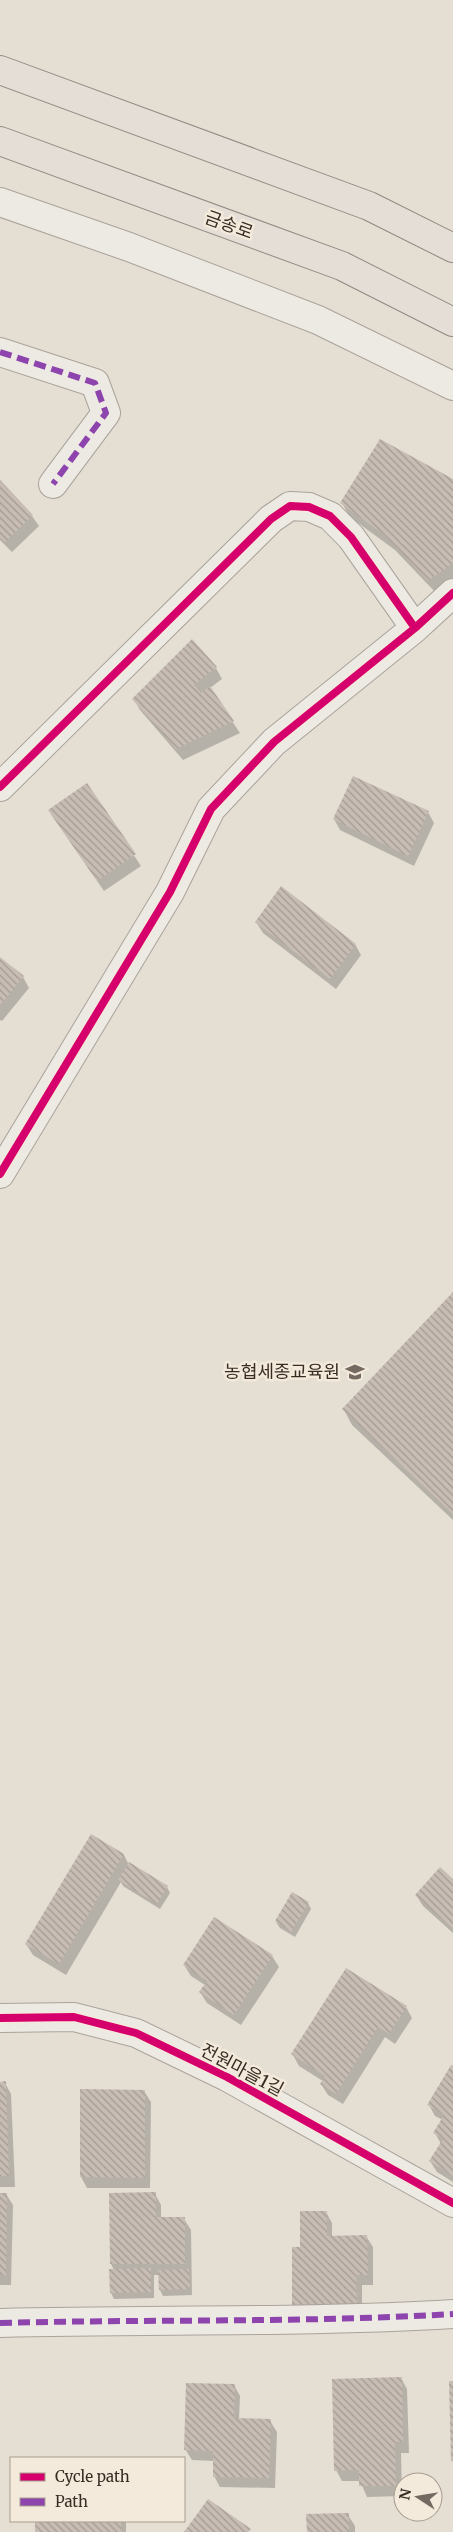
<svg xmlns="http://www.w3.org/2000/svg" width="453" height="2532" font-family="Merriweather,'Noto Sans KR',serif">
	<defs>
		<pattern id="building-back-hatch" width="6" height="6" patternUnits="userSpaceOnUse" patternTransform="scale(1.25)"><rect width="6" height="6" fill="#c8bdb4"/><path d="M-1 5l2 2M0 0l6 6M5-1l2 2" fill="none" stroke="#a39a92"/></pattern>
	</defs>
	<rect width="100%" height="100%" fill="#e4ded3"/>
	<path fill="#0003" d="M 453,480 L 453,582 L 437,594 L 395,550 L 350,517 L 342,503 Z
		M 0,482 L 32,516 L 39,526 L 12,552 L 0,540 Z
		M 216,668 L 222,679 L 210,688 L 240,733 L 183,760 L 140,710 L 134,699 Z
		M 87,785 L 141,866 L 104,891 L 56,821 Z
		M 428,812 L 434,823 L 414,866 L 340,830 L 334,819 Z
		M 256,922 L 355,944 L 361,955 L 336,989 L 263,933 Z
		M 0,959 L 23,977 L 29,988 L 2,1021 L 0,1020 Z
		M 453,1293 L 453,1520 L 352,1425 L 344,1410 Z
		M 91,1836 L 124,1855 L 129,1865 L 167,1887 L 170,1893 L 160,1909 L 123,1886 L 121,1882 L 66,1975 L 33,1955 L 26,1944 Z
		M 453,1880 L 453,1933 L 423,1906 L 416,1895 Z
		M 308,1903 L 311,1909 L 295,1937 L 280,1928 L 276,1922 Z
		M 272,1956 L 279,1967 L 241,2025 L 207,2003 L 200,1992 L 205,1985 L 191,1976 L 184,1965 Z
		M 406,2007 L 412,2018 L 395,2044 L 385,2037 L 343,2104 L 328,2095 L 321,2084 L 323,2081 L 299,2066 L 293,2055 Z
		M 453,2068 L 453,2182 L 437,2172 L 430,2161 L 441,2144 L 435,2133 L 443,2120 L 435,2116 L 429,2105 Z
		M 0,2083 L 5,2083 L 11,2094 L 15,2187 L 0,2187 Z
		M 81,2091 L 144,2091 L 151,2102 L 150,2188 L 87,2188 L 81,2177 Z
		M 0,2194 L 6,2194 L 13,2205 L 11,2285 L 0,2285 Z
		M 155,2194 L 161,2205 L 161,2219 L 184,2219 L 191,2230 L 192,2295 L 163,2296 L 160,2290 L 159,2275 L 154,2275 L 154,2298 L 114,2299 L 111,2293 L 114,2270 L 111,2264 Z
		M 326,2212 L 332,2223 L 332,2237 L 366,2236 L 373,2247 L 373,2285 L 362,2285 L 362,2316 L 299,2316 L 293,2305 L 301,2248 Z
		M 401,2378 L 407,2389 L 409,2453 L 401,2453 L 402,2496 L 367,2497 L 360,2481 L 342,2481 L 336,2470 Z
		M 234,2385 L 240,2396 L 239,2420 L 270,2421 L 277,2432 L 275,2488 L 220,2487 L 214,2476 L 214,2461 L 192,2460 L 185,2449 Z
		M 348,2515 L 355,2526 L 355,2532 L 308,2532 Z
		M 36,2521 L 126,2521 L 126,2532 L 37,2532 Z"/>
	<path fill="url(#building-back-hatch)" d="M 380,439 L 453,479 L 453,563 L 428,581 L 386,536 L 340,503 Z
		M 0,480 L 33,515 L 5,542 L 0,537 Z
		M 192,639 L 217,667 L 194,685 L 201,693 L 210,686 L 234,721 L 176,749 L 132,699 Z
		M 353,776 L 429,811 L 408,856 L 333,819 Z
		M 87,783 L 136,854 L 97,881 L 48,810 Z
		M 281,886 L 356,944 L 330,979 L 255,922 Z
		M 0,957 L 24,976 L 0,1005 Z
		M 453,1292 L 453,1514 L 342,1409 Z
		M 91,1834 L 124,1854 L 59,1964 L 25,1944 Z
		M 129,1862 L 168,1886 L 157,1904 L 118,1880 Z
		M 440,1867 L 453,1879 L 453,1929 L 415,1895 Z
		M 292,1892 L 309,1902 L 291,1932 L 275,1921 Z
		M 214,1917 L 273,1955 L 234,2015 L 199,1992 L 207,1981 L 183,1965 Z
		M 346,1968 L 407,2006 L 389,2034 L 378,2027 L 336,2094 L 320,2084 L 325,2076 L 291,2054 Z
		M 451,2065 L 453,2066 L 453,2176 L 429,2161 L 443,2139 L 433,2133 L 444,2115 L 427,2105 Z
		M 6,2081 L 9,2176 L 0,2176 L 0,2082 Z
		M 80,2089 L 145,2090 L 145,2178 L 80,2177 Z
		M 156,2192 L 156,2217 L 185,2217 L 185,2264 L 110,2264 L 109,2193 Z
		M 0,2193 L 7,2193 L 6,2275 L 0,2275 Z
		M 300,2211 L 327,2211 L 327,2236 L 367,2235 L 368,2275 L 356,2275 L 357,2305 L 292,2305 L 292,2247 L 300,2247 Z
		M 151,2268 L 151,2292 L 110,2293 L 109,2269 Z
		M 189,2269 L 190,2289 L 159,2290 L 158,2270 Z
		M 402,2377 L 403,2442 L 395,2442 L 396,2486 L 359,2486 L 359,2470 L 334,2471 L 332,2379 Z
		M 449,2381 L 453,2381 L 453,2461 L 451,2461 Z
		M 186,2383 L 235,2384 L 234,2418 L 271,2419 L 269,2478 L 213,2477 L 213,2451 L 184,2450 Z
		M 208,2499 L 251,2529 L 248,2532 L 184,2532 Z
		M 349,2513 L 349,2532 L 307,2532 L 306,2514 Z
		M 35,2521 L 121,2521 L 121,2532 L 35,2532 Z"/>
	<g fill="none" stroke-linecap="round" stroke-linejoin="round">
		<g stroke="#aaa39b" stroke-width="30">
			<path id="street" d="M 0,202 L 129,247 L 318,320 L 453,386
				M 0,352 L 95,383 L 106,413 L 53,484
				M 0,787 L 271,519 L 290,506 L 309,507 L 330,516 L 351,537 L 415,628
				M 0,1174 L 170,892 L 211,809 L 274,742 L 415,628 L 453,593
				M 0,2018 L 74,2017 L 136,2033 L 227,2077 L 453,2203
				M 0,2323 C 151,2319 302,2323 453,2314"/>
		</g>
		<g stroke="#908982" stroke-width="30">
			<path id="primary" d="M 0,70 L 369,206 L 453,248
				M 0,141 L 342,266 L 453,322"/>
		</g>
		<use href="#street" stroke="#ede9e3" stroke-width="28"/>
		<use href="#primary" stroke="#e4ded6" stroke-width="28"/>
		<path stroke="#8e44ad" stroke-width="6" stroke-dasharray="12 6" stroke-linecap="butt" d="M 0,352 L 95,383 L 106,413 L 53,484
			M 0,2323 C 151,2319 302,2323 453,2314"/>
		<g stroke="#f3eadb" stroke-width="11">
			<path id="cycleway" d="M 0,787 L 271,519 L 290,506 L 309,507 L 330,516 L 351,537 L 415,628
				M 0,1174 L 170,892 L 211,809 L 274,742 L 415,628 L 453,593
				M 0,2018 L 74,2017 L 136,2033 L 227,2077 L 453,2203"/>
		</g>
		<use href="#cycleway" stroke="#d6006c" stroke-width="8"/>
	</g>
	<defs>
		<g id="school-bare" transform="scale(1.5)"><path d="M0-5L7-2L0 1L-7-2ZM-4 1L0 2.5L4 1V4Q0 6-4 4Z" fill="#756a61" stroke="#f3eadb" stroke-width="2.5" paint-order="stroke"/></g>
	</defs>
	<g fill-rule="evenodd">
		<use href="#school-bare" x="355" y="1372"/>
	</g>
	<g text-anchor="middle" stroke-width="5" stroke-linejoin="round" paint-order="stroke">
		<g font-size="18" fill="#392c23" stroke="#f3eadb">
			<text transform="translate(229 225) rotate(20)" y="6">금송로</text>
			<text transform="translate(242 2070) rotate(28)" y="6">전원마을1길</text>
		</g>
		<g font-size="18" fill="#392c23" stroke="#f3eadb" text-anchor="end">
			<text x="340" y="1378">농협세종교육원</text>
		</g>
	</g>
	<rect x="10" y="2457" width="175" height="65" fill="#f3eadb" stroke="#a99e91"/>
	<rect x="20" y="2473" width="25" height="8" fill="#d6006c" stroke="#a99e91"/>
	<text x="55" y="2482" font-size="15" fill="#392c23">Cycle path</text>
	<rect x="20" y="2498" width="25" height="8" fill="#8e44ad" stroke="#a99e91"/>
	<text x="55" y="2507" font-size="15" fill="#392c23">Path</text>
	<g transform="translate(418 2497) rotate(282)"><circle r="24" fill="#f3eadb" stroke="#a99e91"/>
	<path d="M0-4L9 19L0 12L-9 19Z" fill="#756a61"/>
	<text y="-8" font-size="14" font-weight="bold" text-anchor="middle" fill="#392c23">N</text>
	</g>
</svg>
